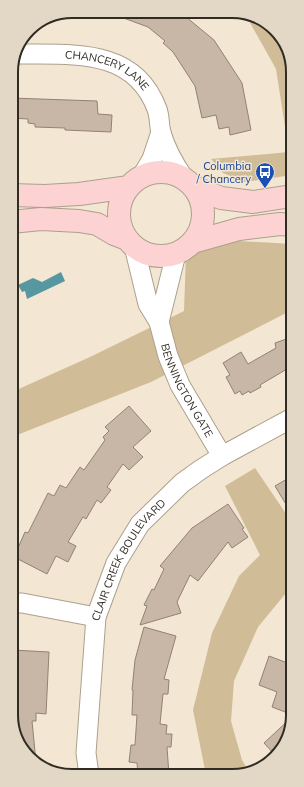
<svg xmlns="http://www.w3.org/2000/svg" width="304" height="787" font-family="Mulish,sans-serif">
	<rect width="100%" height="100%" fill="#f3e7d3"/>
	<path fill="#d1bc98" d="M 244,12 L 275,29 L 292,60 L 292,175 L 245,182 L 223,173 L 211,159 L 289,152 L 276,69 Z
		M 207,239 L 292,244 L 292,310 L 151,382 L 12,437 L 12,392 L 90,357 L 184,311 L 186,254 Z
		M 255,468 L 293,524 L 293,574 L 291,587 L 258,627 L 234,681 L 231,721 L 242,760 L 249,772 L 244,775 L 206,775 L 193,710 L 212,633 L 239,576 L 260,555 L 225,486 Z"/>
	<path fill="#5697a1" d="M 61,272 L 65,281 L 27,299 L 25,291 L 22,292 L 18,285 L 33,278 L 42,282 Z"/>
	<path fill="#c8b6a6" stroke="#928273" d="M 110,11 L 180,12 L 214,40 L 242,83 L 251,130 L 230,135 L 229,127 L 219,129 L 216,115 L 202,118 L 195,86 L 173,52 L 163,43 L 165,41 L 148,27 L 110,13 Z
		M 11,98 L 97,101 L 98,114 L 112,115 L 111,132 L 65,130 L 65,128 L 35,127 L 35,124 L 28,123 L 28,119 L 11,118 Z
		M 292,337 L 292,366 L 260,385 L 261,387 L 250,393 L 249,391 L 242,395 L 240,391 L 235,394 L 226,377 L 230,375 L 223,363 L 241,352 L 248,364 L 276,348 L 275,343 Z
		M 129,406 L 151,431 L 133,447 L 143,457 L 129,470 L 123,464 L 107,487 L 111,490 L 101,503 L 97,500 L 86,519 L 83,517 L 68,542 L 76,546 L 68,562 L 56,556 L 47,574 L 14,557 L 25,532 L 28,533 L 48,493 L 54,496 L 60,485 L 66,488 L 80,467 L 84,470 L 105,440 L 103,437 L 109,431 L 105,427 Z
		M 292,476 L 292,486 L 293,516 L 275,486 Z
		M 228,504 L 244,528 L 242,529 L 248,537 L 232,548 L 228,542 L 198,581 L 190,575 L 177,602 L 181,613 L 140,625 L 147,606 L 144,605 L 152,589 L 154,590 L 164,569 L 160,566 L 192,528 Z
		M 144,627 L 176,636 L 164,679 L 169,680 L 168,694 L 163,694 L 160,724 L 167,725 L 166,734 L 172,734 L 171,747 L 167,747 L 169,775 L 138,775 L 137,763 L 129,762 L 131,745 L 135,745 L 137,715 L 132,715 L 133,690 L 132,690 L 135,660 Z
		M 12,650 L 49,652 L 46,714 L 36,713 L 36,721 L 32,721 L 36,762 L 29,758 L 12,727 L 12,693 L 14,693 L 15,665 L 12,665 Z
		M 269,656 L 293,665 L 293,715 L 272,707 L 277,692 L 259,685 Z
		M 293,716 L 293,720 L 278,755 L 276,756 L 264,743 Z"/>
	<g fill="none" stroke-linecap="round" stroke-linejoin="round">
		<g stroke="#aca08d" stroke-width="21">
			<g id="street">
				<path id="s1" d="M 18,54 C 72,55 134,47 157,109 C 160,117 159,126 161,133 C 166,149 174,164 183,177"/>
				<path d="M 142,176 L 152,159 L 161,132"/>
				<path id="s2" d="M 134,246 L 148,304 L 159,322 L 168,356 L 180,385 L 222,456"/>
				<path d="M 159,322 L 176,254"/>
				<path d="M 12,603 L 22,603 L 96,617"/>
				<path id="s3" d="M 89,775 L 86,753 L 96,617 L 116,563 L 140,524 L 182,483 L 200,470 L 222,456 L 292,418"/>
			</g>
		</g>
		<g stroke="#aca08d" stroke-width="24">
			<path id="secondary" d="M119 214a42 42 0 1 1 84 0a42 42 0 1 1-84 0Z
				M 194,187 L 221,198 L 253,202 L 292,196
				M 11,195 L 45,196 L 79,194 L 129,187
				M 11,222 L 41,219 L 79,221 L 97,224 L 114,234 L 127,239
				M 193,242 L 239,229 L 280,224 L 292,225"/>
		</g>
		<use href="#street" stroke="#fff" stroke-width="19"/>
		<use href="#secondary" stroke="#fcd3d2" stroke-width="22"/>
	</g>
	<defs>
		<g id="bus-pin" transform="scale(1)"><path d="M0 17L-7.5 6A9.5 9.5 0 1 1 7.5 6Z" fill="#1a4fb4" stroke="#f3e7d3"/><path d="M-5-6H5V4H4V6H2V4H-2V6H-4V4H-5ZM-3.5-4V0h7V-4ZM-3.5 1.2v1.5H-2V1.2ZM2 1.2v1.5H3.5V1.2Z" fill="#fff"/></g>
	</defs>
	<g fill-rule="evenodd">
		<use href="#bus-pin" x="265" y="172"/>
	</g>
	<g text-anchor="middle" stroke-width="3" stroke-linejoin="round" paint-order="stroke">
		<g font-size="11" fill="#302c24" stroke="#f3e7d3">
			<text dy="4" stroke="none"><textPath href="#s1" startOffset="93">CHANCERY LANE</textPath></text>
			<text dy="4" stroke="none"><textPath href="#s2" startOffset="155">BENNINGTON GATE</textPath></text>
			<text dy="4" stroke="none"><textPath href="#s3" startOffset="225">CLAIR CREEK BOULEVARD</textPath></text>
		</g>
		<g font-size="11" fill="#164399" stroke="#f3e7d3" text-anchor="end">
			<text x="251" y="170">Columbia<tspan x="251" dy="13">/ Chancery</tspan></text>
		</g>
	</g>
	<path d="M0 0H304V787H0ZM72 18H232A54 54 0 0 1 286 72V715A54 54 0 0 1 232 769H72A54 54 0 0 1 18 715V72A54 54 0 0 1 72 18Z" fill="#e3d8c5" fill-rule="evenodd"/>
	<path fill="none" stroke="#302c24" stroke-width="2" d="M72 18H232A54 54 0 0 1 286 72V715A54 54 0 0 1 232 769H72A54 54 0 0 1 18 715V72A54 54 0 0 1 72 18Z"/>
</svg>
